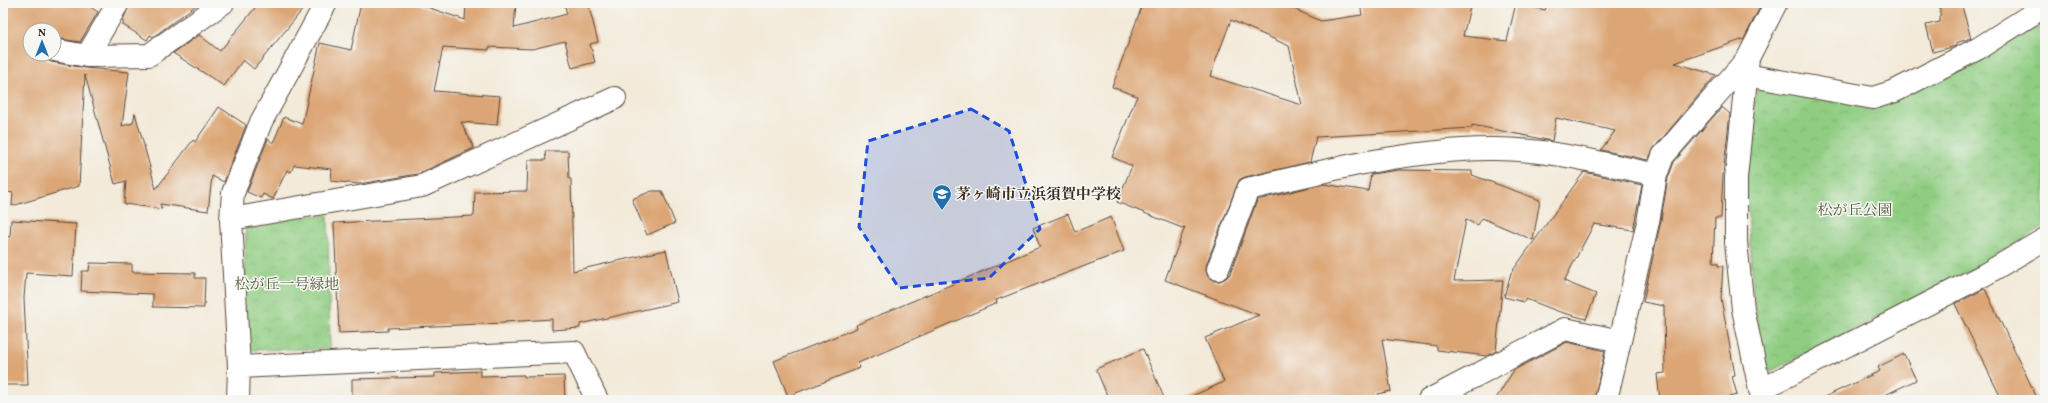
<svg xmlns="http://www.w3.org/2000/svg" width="2048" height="403" font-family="Vollkorn,'Noto Serif JP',serif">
	<defs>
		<pattern id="park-crowns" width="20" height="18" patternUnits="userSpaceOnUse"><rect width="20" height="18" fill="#90cd82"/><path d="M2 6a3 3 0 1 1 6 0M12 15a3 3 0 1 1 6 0" fill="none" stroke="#7db070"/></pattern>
	</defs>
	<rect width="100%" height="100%" fill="#f6f6f2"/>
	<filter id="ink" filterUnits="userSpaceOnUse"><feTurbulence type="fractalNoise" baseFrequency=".025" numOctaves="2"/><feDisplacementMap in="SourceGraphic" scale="8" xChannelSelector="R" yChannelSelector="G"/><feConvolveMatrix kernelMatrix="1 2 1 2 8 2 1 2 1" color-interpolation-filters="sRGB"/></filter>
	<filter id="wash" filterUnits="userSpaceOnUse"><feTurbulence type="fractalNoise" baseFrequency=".012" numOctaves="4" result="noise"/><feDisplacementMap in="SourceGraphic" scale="16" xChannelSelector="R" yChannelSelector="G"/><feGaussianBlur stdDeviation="0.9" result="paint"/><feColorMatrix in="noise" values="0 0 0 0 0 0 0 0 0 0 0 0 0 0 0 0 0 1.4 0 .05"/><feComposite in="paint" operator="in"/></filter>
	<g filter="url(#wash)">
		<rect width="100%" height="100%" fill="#f3ead9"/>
		<path fill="url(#park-crowns)" stroke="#667c50" d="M 2045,17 L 2045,227 L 1972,270 L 1771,371 L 1764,367 L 1754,305 L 1746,179 L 1755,93 L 1767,87 L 1872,105 Z
			M 328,215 L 330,349 L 243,350 L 246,218 Z"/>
		<g id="blocks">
			<path fill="#dca575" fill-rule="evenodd" d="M 3,3 L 84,3 L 98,12 L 80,42 L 54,38 L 54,30 L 30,30 L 30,54 L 42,54 L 46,59 L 51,62 L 85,68 L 129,72 L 122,126 L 133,123 L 135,113 L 156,189 L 193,140 L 195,142 L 219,107 L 246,125 L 224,182 L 212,176 L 208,211 L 160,204 L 162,209 L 124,204 L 126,181 L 115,184 L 85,75 L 79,186 L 12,206 L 13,193 L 3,191 Z
				M 130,3 L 199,3 L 153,37 L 150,35 L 147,40 L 123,25 L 123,20 Z
				M 259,3 L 308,3 L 254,69 L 243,60 L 224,86 L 173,53 L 199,35 L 220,51 Z
				M 361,3 L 415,3 L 465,20 L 466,3 L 516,3 L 514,28 L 567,14 L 564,3 L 588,3 L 598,42 L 590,44 L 595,62 L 572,68 L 565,41 L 532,49 L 489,47 L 489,50 L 443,47 L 434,91 L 500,96 L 497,125 L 461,122 L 474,148 L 418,174 L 359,184 L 331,181 L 332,169 L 294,165 L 291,172 L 287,170 L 273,199 L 263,194 L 261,198 L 247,192 L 268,139 L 273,143 L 284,117 L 302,124 L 320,43 L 351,50 Z
				M 1143,3 L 1280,3 L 1321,21 L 1362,15 L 1360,3 L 1471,3 L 1463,36 L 1507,41 L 1516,3 L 1545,10 L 1548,3 L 1762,3 L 1744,39 L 1675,63 L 1716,75 L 1654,148 L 1648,160 L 1601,150 L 1615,131 L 1556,118 L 1552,141 L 1472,125 L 1472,128 L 1316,137 L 1310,162 L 1245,177 L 1239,180 L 1206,265 L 1206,271 L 1208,277 L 1214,281 L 1220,281 L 1226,278 L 1230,274 L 1257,200 L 1323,184 L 1368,191 L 1371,174 L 1399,170 L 1472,171 L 1472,175 L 1540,200 L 1533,240 L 1482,218 L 1478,225 L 1466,220 L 1454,281 L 1503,280 L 1496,351 L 1487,356 L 1437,350 L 1437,346 L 1382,339 L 1391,391 L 1378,394 L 1379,400 L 1183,400 L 1224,382 L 1205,338 L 1259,315 L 1165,280 L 1185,227 L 1182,228 L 1117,202 L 1132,166 L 1112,157 L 1137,96 L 1112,87 ZM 1231,20 L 1289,46 L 1302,105 L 1210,76 Z
				M 1940,3 L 1961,3 L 1971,38 L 1956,43 L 1956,46 L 1933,52 L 1926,25 L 1940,22 Z
				M 1722,107 L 1730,114 L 1723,174 L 1721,218 L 1715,218 L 1713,263 L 1718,263 L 1718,266 L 1723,266 L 1721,298 L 1735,375 L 1732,376 L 1737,395 L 1717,400 L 1660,400 L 1657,374 L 1665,373 L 1664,306 L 1643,302 L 1660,225 L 1668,178 L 1674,162 Z
				M 545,151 L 568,151 L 569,179 L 571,179 L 573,271 L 666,250 L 678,302 L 580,324 L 580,328 L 552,330 L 552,319 L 505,322 L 505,323 L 388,328 L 388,331 L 339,333 L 334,223 L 474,216 L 475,192 L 527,191 L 528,160 L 546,160 Z
				M 1584,172 L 1642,185 L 1633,230 L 1594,224 L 1564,281 L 1596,294 L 1586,319 L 1560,312 L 1526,299 L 1524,302 L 1504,297 L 1511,273 Z
				M 652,191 L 662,191 L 675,223 L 647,235 L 632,199 Z
				M 1068,214 L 1075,232 L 1111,217 L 1124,251 L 996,300 L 997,303 L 858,363 L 860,368 L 788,396 L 774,361 L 857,328 L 856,325 L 1040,247 L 1033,228 Z
				M 11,220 L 76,224 L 73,276 L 26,273 L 24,298 L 28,385 L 3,385 L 3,236 L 10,237 Z
				M 90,263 L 132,264 L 132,272 L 195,273 L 195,278 L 205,278 L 204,308 L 153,307 L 153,294 L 81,291 L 82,271 L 89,271 Z
				M 1985,289 L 2038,400 L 2002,400 L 1955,304 Z
				M 1567,342 L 1605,351 L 1594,400 L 1495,400 L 1514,370 Z
				M 1143,349 L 1165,400 L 1109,400 L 1096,369 Z
				M 1904,354 L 1916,380 L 1875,400 L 1818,400 L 1880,371 L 1878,367 Z
				M 480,371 L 480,376 L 524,375 L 524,377 L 564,376 L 565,400 L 352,400 L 352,379 L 435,377 L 435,373 Z"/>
		</g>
	</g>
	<g filter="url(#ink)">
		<use href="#blocks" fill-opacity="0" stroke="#57473a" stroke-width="1"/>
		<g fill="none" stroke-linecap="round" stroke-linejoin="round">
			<g stroke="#57473a" stroke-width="24">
				<path id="street" d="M 54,50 L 87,56 L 149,55 L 223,3
					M 87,56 L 118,3
					M 1746,75 L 1873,98 L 1895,91 L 1979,48 L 2045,6
					M 231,219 L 422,186 L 615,98
					M 1218,269 L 1248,189 C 1327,170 1408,150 1489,149 C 1546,148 1601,163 1656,175
					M 239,367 L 574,352 L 597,400
					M 1760,390 L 1984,275 L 2045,239
					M 238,400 L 239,367 L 231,219 L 233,193 L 261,122 L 326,3
					M 1429,400 L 1565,329 L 1620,341
					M 1606,400 L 1648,222 L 1656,175 L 1663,156 L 1748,58
					M 1764,400 L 1760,390 L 1743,309 L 1736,242 L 1736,178 L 1748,58 L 1776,3"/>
			</g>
			<use href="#street" stroke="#fff" stroke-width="22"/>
		</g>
	</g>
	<path fill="#1d4ed8" fill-opacity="0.2" stroke="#1d4ed8" stroke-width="3" stroke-dasharray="8 5" stroke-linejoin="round" d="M 971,109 L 1009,131 L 1040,229 L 989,278 L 899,288 L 859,227 L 868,141 Z"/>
	<defs>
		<g id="school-pin" transform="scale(1)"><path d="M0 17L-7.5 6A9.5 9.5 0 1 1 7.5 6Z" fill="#1f6fb2" stroke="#f6f6f2"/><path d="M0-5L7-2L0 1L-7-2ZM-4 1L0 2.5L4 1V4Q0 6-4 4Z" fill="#fff"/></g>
	</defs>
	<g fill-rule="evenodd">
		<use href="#school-pin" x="942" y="194"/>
	</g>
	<g text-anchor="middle" stroke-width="3" stroke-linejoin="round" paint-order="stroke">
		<g font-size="15" font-weight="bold" fill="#3b2a1e" stroke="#f6f6f2" text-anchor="start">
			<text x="956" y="199">茅ヶ崎市立浜須賀中学校</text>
		</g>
		<g font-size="15" fill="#545b3c" stroke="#f6f6f2">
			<text x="1855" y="215">松が丘公園</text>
			<text x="287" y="289">松が丘一号緑地</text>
		</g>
	</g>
	<rect width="2048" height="403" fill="none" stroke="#f6f6f2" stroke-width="16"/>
	<g transform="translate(42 42)"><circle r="19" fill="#f6f6f2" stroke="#aba49d"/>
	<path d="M0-3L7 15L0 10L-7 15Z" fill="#1f6fb2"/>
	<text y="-6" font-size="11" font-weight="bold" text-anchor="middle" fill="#3b2a1e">N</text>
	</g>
</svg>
